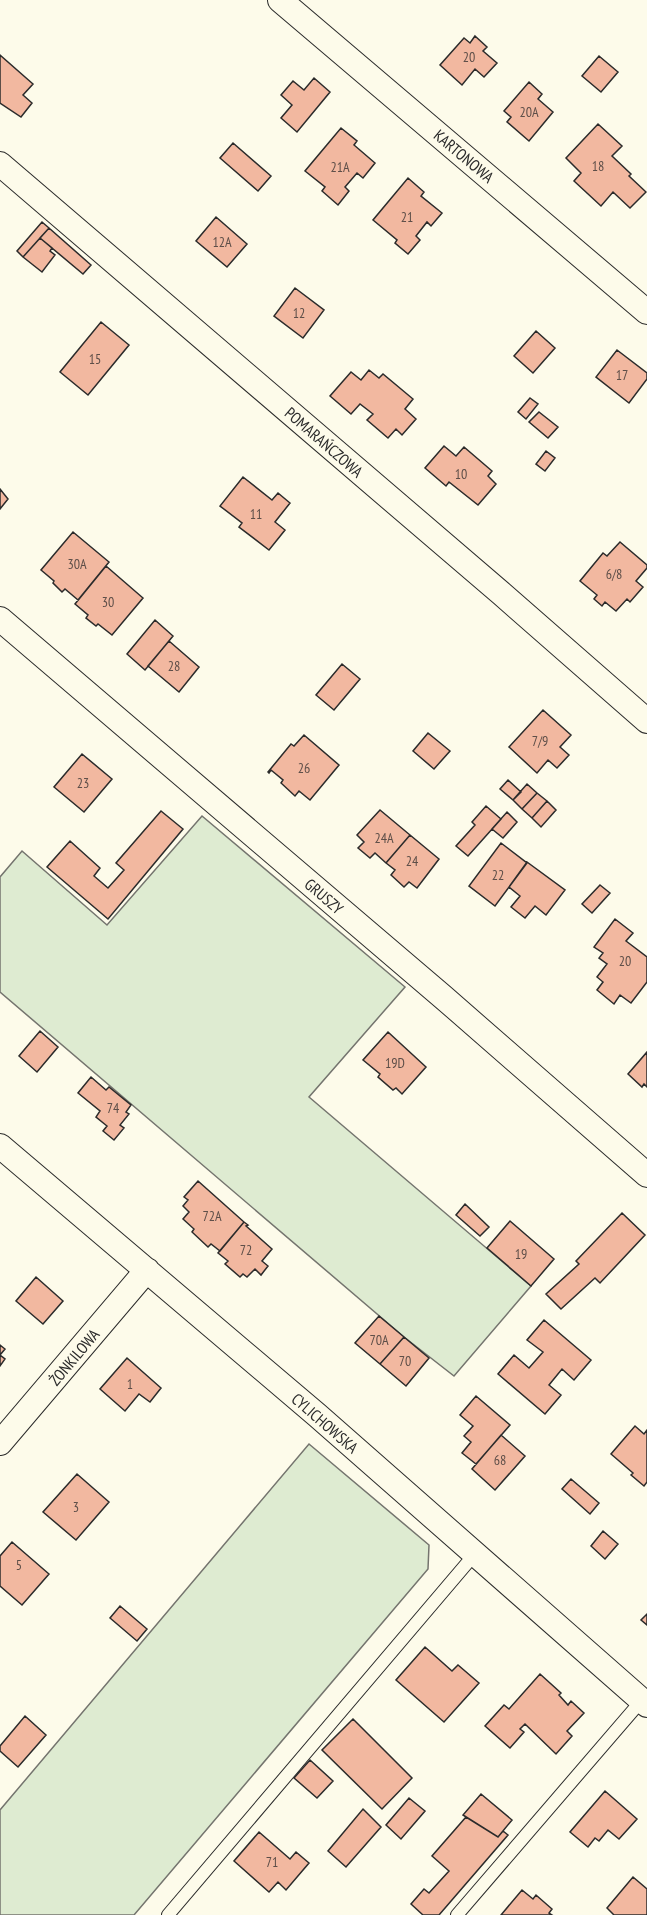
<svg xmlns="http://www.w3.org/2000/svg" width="647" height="1915" font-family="'PT Sans Narrow',sans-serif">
	<rect width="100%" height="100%" fill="#fdfbea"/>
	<path fill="#deebd1" stroke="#74746e" stroke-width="1.5" d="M 202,816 L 405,987 L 309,1097 L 531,1286 L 454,1376 L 404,1337 L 0,992 L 0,877 L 22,851 L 107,925 Z
		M 309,1444 L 429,1545 L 428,1569 L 134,1915 L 0,1915 L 0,1810 Z"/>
	<path fill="#f2b8a0" stroke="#2b2b2b" stroke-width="1.5" d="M 475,36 L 487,47 L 483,51 L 497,63 L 484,77 L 475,69 L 462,85 L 440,65 L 464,38 L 470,43 Z
		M 0,55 L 33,84 L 23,95 L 32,103 L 21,117 L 0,103 Z
		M 599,56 L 618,72 L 601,92 L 582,76 Z
		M 314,78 L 330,92 L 297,132 L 281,118 L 292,105 L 281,95 L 293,81 L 304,90 Z
		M 529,82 L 542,94 L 538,99 L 553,112 L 529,141 L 507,122 L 511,117 L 504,111 Z
		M 598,124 L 622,146 L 612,156 L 631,174 L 629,176 L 646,192 L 630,208 L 613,192 L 601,206 L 574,181 L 581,173 L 566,158 Z
		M 341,128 L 357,141 L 354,145 L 375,163 L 363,178 L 357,173 L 345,187 L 349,191 L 338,205 L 322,191 L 325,187 L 305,171 Z
		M 233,143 L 271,176 L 258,191 L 220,158 Z
		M 408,178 L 424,192 L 421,196 L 442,213 L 431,226 L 427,222 L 416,236 L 420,240 L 408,254 L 395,243 L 397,240 L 373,220 Z
		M 216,217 L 247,244 L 227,267 L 196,241 Z
		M 42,222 L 49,228 L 23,257 L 17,251 Z
		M 49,228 L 91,265 L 83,274 L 40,238 Z
		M 40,238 L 52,248 L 50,251 L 55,255 L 42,272 L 23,257 Z
		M 295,288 L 324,310 L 303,338 L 274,316 Z
		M 101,322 L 129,345 L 88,395 L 60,372 Z
		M 536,331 L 555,348 L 533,373 L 514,356 Z
		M 617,350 L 647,373 L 647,379 L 629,403 L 596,377 Z
		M 369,370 L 379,378 L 383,374 L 413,399 L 405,409 L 416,419 L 402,435 L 396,429 L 388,438 L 367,420 L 373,414 L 360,404 L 351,414 L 330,396 L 351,372 L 361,380 Z
		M 530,398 L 538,404 L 526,419 L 518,412 Z
		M 539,412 L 558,427 L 548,438 L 529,422 Z
		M 444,446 L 456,456 L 464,447 L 492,471 L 488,476 L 496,484 L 478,505 L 449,482 L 446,486 L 425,468 Z
		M 546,451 L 555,458 L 545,471 L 536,464 Z
		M 243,477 L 272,500 L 278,493 L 290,503 L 275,522 L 285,530 L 269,550 L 239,527 L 242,523 L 220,506 Z
		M 0,489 L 8,499 L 0,509 Z
		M 73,532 L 109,562 L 78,600 L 65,589 L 62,592 L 53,583 L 54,581 L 41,570 Z
		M 620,542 L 647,565 L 647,568 L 636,581 L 643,587 L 630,602 L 627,599 L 616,611 L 605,602 L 602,606 L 594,599 L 597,595 L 580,581 L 603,553 L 607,556 Z
		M 106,566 L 143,598 L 112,635 L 98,624 L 96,626 L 86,618 L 88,615 L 75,604 Z
		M 155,620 L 173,636 L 145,670 L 127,654 Z
		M 169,641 L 199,667 L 179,692 L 148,666 Z
		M 342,664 L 360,679 L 334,710 L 316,695 Z
		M 543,710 L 571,735 L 560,747 L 569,755 L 557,768 L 548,760 L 537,773 L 509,747 Z
		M 428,733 L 450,751 L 434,769 L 413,751 Z
		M 304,735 L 339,765 L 310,800 L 299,791 L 295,796 L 281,783 L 283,780 L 271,770 L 269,773 L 268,772 L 291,744 L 294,746 Z
		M 82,754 L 112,779 L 84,812 L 54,787 Z
		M 508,780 L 521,792 L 513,800 L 500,789 Z
		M 527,784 L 537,793 L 522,809 L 513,800 Z
		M 537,793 L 547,801 L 532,818 L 522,809 Z
		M 547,801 L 556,810 L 541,827 L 532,818 Z
		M 486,806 L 501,819 L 468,856 L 456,846 L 475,825 L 472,822 Z
		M 380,810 L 410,835 L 386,863 L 375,853 L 370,858 L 358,848 L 364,842 L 357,835 Z
		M 161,811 L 183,829 L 108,919 L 47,867 L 70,841 L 100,868 L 94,876 L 108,888 L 124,870 L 116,863 Z
		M 507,812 L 517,822 L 503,838 L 492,829 Z
		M 410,835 L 439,859 L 417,888 L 409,882 L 404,887 L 391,875 L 395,870 L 386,863 Z
		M 501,843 L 527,863 L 495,906 L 469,886 Z
		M 527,862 L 565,890 L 546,915 L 535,906 L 525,918 L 511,907 L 520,896 L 509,887 Z
		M 600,885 L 610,893 L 592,913 L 582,904 Z
		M 615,919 L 633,933 L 626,941 L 647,957 L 647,982 L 631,1003 L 620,995 L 614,1004 L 597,990 L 603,982 L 597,977 L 607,964 L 599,958 L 603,953 L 594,947 Z
		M 40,1031 L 58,1047 L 37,1072 L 19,1056 Z
		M 388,1032 L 426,1067 L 402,1094 L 396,1088 L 393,1090 L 378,1077 L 380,1074 L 363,1060 Z
		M 647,1052 L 647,1087 L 644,1084 L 642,1087 L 628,1074 Z
		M 91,1077 L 106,1090 L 109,1087 L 131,1105 L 126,1112 L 129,1114 L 120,1125 L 124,1128 L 114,1140 L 103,1131 L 107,1126 L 96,1117 L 100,1111 L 78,1093 Z
		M 198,1181 L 244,1222 L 220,1251 L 211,1244 L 208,1247 L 192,1232 L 194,1229 L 183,1219 L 189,1212 L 183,1206 L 188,1200 L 184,1197 Z
		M 465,1204 L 489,1227 L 480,1236 L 456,1215 Z
		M 622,1213 L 645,1235 L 600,1283 L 595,1278 L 561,1309 L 546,1294 L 579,1264 L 576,1261 Z
		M 510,1221 L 554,1259 L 531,1286 L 487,1248 Z
		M 244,1222 L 248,1225 L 246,1226 L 272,1249 L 262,1261 L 268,1266 L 261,1275 L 255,1269 L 247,1277 L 243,1274 L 240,1277 L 225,1264 L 228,1261 L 218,1253 Z
		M 36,1277 L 63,1301 L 43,1324 L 16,1301 Z
		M 379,1316 L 404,1337 L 380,1364 L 355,1343 Z
		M 544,1320 L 591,1360 L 574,1380 L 562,1369 L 549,1385 L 561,1395 L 545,1414 L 498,1374 L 514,1355 L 529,1368 L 543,1352 L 527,1340 Z
		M 404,1337 L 429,1358 L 406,1386 L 380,1364 Z
		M 0,1345 L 5,1349 L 0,1355 L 5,1359 L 0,1366 Z
		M 127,1358 L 161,1388 L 150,1402 L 139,1394 L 125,1411 L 100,1389 Z
		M 476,1396 L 510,1425 L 476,1464 L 462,1453 L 471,1442 L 464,1436 L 473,1426 L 460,1415 Z
		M 635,1426 L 644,1434 L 647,1430 L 647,1482 L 644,1486 L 631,1475 L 633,1473 L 611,1454 Z
		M 501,1435 L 525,1456 L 495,1490 L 472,1469 Z
		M 77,1474 L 109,1502 L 76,1540 L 43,1512 Z
		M 571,1479 L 599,1503 L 590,1514 L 562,1489 Z
		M 603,1531 L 618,1544 L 605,1559 L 591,1546 Z
		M 12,1542 L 49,1574 L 22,1605 L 0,1586 L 0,1556 Z
		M 120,1606 L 147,1629 L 137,1641 L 110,1618 Z
		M 647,1614 L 647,1625 L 641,1620 Z
		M 425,1647 L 452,1671 L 458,1665 L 479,1683 L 444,1722 L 396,1680 Z
		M 540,1674 L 561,1693 L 559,1695 L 568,1705 L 571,1701 L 584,1713 L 567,1731 L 572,1736 L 556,1754 L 525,1724 L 520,1729 L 524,1732 L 510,1748 L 485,1726 L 504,1705 L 509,1709 Z
		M 25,1716 L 46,1735 L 18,1767 L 0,1751 L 0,1746 Z
		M 353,1719 L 412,1778 L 382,1809 L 322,1750 Z
		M 310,1760 L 333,1781 L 317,1798 L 294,1778 Z
		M 605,1791 L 637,1819 L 619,1839 L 608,1830 L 599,1841 L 595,1838 L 588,1847 L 570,1832 Z
		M 481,1794 L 512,1820 L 498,1837 L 463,1815 Z
		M 409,1798 L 425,1811 L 401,1839 L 386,1825 Z
		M 363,1809 L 381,1827 L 346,1867 L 328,1851 Z
		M 466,1817 L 498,1837 L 503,1831 L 508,1835 L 439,1915 L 423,1915 L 411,1904 L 424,1889 L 429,1893 L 449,1871 L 432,1856 Z
		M 259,1832 L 290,1859 L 296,1852 L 309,1863 L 286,1890 L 278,1882 L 269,1892 L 234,1861 Z
		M 633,1877 L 647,1889 L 647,1915 L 614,1915 L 607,1908 Z
		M 522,1890 L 533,1899 L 536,1895 L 552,1909 L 549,1913 L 552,1915 L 501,1915 Z"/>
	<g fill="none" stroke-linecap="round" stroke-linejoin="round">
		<g stroke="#2b2b2b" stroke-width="14">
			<path id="lane" d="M 168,1915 L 474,1555
				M 457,1915 L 642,1700"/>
		</g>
		<g stroke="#2b2b2b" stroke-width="26">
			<path id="street" d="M 280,0 L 647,312
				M 0,164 L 502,594 L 647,721
				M 0,619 L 443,997 L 647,1175
				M 0,1146 L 317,1415 L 647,1705
				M 0,1443 L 147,1270"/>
		</g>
		<use href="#lane" stroke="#fdfbea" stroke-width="12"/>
		<use href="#street" stroke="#fdfbea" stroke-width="24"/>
	</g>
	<g text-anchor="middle" stroke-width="4.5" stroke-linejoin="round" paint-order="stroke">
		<g font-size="14" fill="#5d4e48">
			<text x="469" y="62">20</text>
			<text x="529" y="117">20A</text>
			<text x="598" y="171">18</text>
			<text x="340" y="172">21A</text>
			<text x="407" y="222">21</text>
			<text x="222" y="247">12A</text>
			<text x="299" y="318">12</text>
			<text x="95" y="364">15</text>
			<text x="622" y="380">17</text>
			<text x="461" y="479">10</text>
			<text x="256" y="519">11</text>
			<text x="77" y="569">30A</text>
			<text x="614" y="579">6/8</text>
			<text x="108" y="607">30</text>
			<text x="174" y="671">28</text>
			<text x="540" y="746">7/9</text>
			<text x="304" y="773">26</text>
			<text x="83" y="788">23</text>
			<text x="384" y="843">24A</text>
			<text x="412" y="866">24</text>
			<text x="498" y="880">22</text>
			<text x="625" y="966">20</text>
			<text x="395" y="1068">19D</text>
			<text x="113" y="1113">74</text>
			<text x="212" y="1221">72A</text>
			<text x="246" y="1255">72</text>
			<text x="521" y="1259">19</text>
			<text x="379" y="1345">70A</text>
			<text x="405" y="1366">70</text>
			<text x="130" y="1389">1</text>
			<text x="500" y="1465">68</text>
			<text x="76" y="1512">3</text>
			<text x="19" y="1570">5</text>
			<text x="272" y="1867">71</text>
		</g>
		<g font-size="16" fill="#2b2b2b" stroke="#fdfbea">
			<text transform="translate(464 156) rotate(40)" y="6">KARTONOWA</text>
			<text transform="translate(324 442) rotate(41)" y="6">POMARAŃCZOWA</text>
			<text transform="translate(324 896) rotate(41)" y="6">GRUSZY</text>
			<text transform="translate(74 1357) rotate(-50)" y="6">ŻONKILOWA</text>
			<text transform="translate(325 1423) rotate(41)" y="6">CYLICHOWSKA</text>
		</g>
	</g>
</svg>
